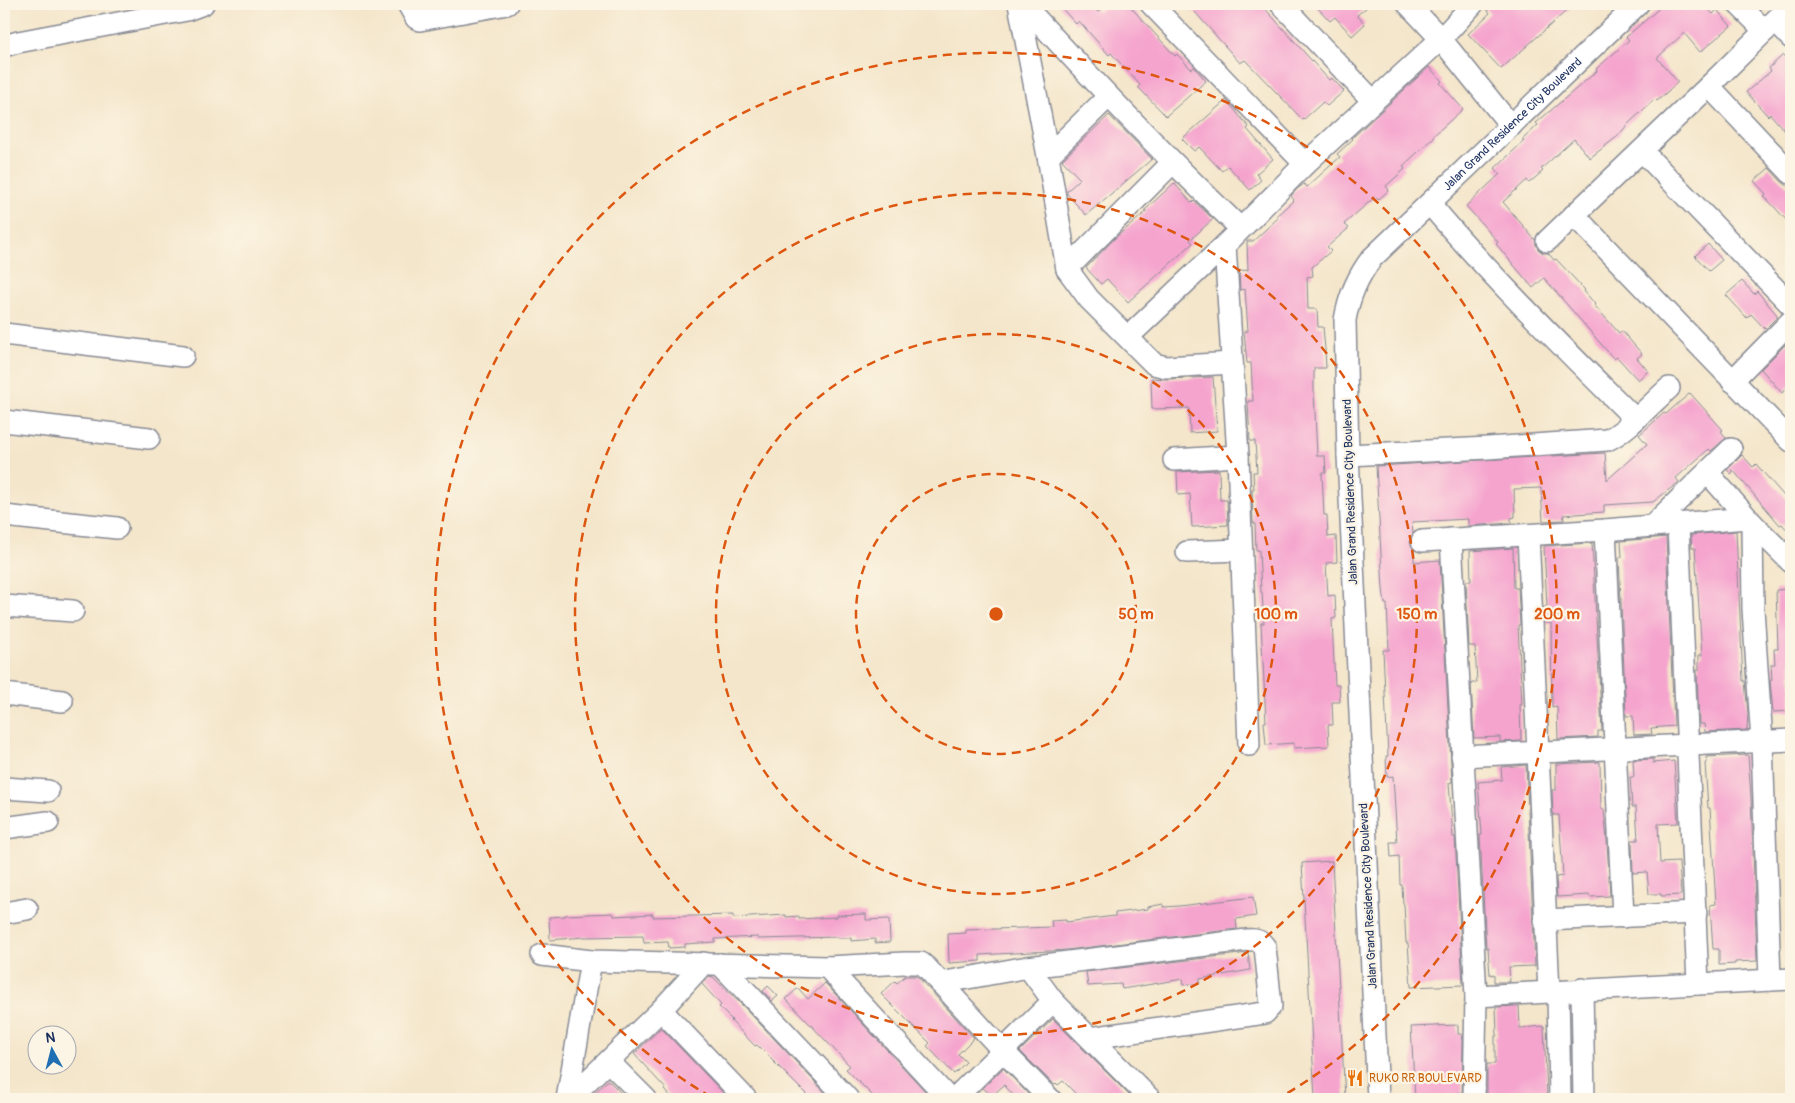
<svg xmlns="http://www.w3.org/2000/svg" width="1795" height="1103" font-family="Pangolin,sans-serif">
	<rect width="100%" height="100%" fill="#fcf5e5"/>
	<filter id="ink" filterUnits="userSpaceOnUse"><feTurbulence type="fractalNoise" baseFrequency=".02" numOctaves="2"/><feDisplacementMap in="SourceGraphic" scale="10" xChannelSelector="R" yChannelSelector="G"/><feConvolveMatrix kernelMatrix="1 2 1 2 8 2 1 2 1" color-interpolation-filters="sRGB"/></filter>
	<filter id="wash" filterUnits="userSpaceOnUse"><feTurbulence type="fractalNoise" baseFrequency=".0096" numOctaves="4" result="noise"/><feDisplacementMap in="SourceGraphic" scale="20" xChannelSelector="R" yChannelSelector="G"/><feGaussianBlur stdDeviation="1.12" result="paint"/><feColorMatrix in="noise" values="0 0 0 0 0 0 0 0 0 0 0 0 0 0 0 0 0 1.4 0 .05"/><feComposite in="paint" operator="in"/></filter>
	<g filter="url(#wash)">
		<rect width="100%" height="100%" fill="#f4e6cb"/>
		<g id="blocks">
			<path fill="#f5a4ce" d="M 1058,4 L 1091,4 L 1098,12 L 1108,4 L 1128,4 L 1175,56 L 1177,54 L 1191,69 L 1194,67 L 1206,81 L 1166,116 L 1138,87 L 1140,85 L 1111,53 L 1109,55 L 1079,21 L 1076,24 Z
				M 1202,4 L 1261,4 L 1329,80 L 1332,78 L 1344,91 L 1327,106 L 1323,102 L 1303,120 L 1245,60 L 1240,63 L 1194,11 Z
				M 1314,4 L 1371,4 L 1357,15 L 1365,24 L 1352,36 L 1335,17 L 1330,21 Z
				M 1485,4 L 1574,4 L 1501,69 L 1468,34 L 1490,13 L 1485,7 Z
				M 1664,4 L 1704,4 L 1713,14 L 1717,10 L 1731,26 L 1700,52 L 1684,33 L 1657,58 L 1678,82 L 1657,101 L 1655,99 L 1628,124 L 1618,136 L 1590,158 L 1574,139 L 1541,169 L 1543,171 L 1529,183 L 1527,180 L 1503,202 L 1535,240 L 1538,249 L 1543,253 L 1548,253 L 1554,260 L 1556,259 L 1585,290 L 1584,291 L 1595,304 L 1594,305 L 1619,333 L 1622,331 L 1642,354 L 1637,358 L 1648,371 L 1638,380 L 1617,357 L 1614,359 L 1544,278 L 1533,288 L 1496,244 L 1498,242 L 1466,206 L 1500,174 L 1495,168 L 1524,141 L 1522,140 L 1538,125 L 1536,123 L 1597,71 L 1596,69 L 1629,40 L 1626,37 Z
				M 1783,55 L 1791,64 L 1791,138 L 1770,114 L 1768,116 L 1746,92 L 1771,71 L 1769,68 Z
				M 1429,67 L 1442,81 L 1440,83 L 1463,109 L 1433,136 L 1434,137 L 1403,166 L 1405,169 L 1386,186 L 1389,190 L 1378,200 L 1375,197 L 1344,224 L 1349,228 L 1327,247 L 1331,251 L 1312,267 L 1313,276 L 1307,277 L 1308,309 L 1317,309 L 1318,327 L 1323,327 L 1325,349 L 1326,368 L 1314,368 L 1314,391 L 1317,456 L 1325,456 L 1326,473 L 1322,473 L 1324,515 L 1327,515 L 1328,537 L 1336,536 L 1337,562 L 1326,563 L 1328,596 L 1335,595 L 1336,618 L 1332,619 L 1335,685 L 1339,685 L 1340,702 L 1332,702 L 1333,725 L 1328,725 L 1329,746 L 1294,748 L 1294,743 L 1266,745 L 1264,722 L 1266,722 L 1261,623 L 1264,623 L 1262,592 L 1261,592 L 1259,550 L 1256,550 L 1255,523 L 1253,523 L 1252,489 L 1254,489 L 1253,472 L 1257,472 L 1255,441 L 1250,441 L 1248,401 L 1253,401 L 1251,363 L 1247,363 L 1244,331 L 1248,331 L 1245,289 L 1240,290 L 1239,271 L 1248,270 L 1247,241 L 1253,241 L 1278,218 L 1276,216 L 1294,200 L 1291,196 L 1297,189 L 1304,184 L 1307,187 L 1340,157 L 1337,154 L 1353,139 L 1352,138 Z
				M 1226,100 L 1249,127 L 1247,129 L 1273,159 L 1256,174 L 1261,180 L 1250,190 L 1228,166 L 1222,171 L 1199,147 L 1194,151 L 1182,139 Z
				M 1109,115 L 1152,159 L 1086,215 L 1067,194 L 1067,191 L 1080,179 L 1062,160 Z
				M 1769,168 L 1781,181 L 1791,189 L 1791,225 L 1764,196 L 1766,194 L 1754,181 Z
				M 1174,183 L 1192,203 L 1194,201 L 1213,219 L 1190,240 L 1193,243 L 1128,302 L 1107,279 L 1101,284 L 1086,268 L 1115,238 L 1146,212 L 1145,210 Z
				M 1708,244 L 1722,260 L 1709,271 L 1695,256 Z
				M 1742,281 L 1754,294 L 1757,291 L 1778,316 L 1765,329 L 1751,314 L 1747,318 L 1726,295 Z
				M 1791,339 L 1791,385 L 1782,393 L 1761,369 Z
				M 1213,377 L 1217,431 L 1190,433 L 1189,408 L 1152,409 L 1151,378 L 1167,379 Z
				M 1690,393 L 1723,430 L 1721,431 L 1726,438 L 1711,451 L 1709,449 L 1676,478 L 1679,482 L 1653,502 L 1604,505 L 1604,512 L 1563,515 L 1564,520 L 1543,521 L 1541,488 L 1514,489 L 1515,517 L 1511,518 L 1511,523 L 1468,526 L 1468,519 L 1412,522 L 1413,533 L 1410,542 L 1414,550 L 1414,562 L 1440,560 L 1452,782 L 1449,783 L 1453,837 L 1455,837 L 1463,985 L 1411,987 L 1408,943 L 1406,943 L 1404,904 L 1403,904 L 1402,885 L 1400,885 L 1399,856 L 1391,857 L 1390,842 L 1397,842 L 1393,776 L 1387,777 L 1386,756 L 1388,756 L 1383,650 L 1389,650 L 1387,604 L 1385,604 L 1383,589 L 1376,466 L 1605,453 L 1607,480 L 1647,444 L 1639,435 L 1664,413 L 1666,414 Z
				M 1742,455 L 1753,467 L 1756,464 L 1791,504 L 1791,534 L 1782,524 L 1780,525 L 1732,469 L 1732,475 L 1727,470 Z
				M 1219,470 L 1220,500 L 1227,500 L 1228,525 L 1192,527 L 1190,494 L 1178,495 L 1177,472 Z
				M 1736,531 L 1743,681 L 1745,681 L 1748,714 L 1747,730 L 1705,732 L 1704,724 L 1699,724 L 1697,670 L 1699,670 L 1699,655 L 1702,655 L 1695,548 L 1692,548 L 1691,535 Z
				M 1666,537 L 1674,726 L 1651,728 L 1652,734 L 1634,735 L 1633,716 L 1626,716 L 1619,557 L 1622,557 L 1621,541 Z
				M 1592,543 L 1602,731 L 1598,731 L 1598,737 L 1558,739 L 1557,706 L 1552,707 L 1551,623 L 1545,623 L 1544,607 L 1547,607 L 1544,546 Z
				M 1513,548 L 1514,588 L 1518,588 L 1520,625 L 1518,625 L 1522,705 L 1520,705 L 1521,741 L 1500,742 L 1500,737 L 1474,738 L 1471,683 L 1477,683 L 1475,646 L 1469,646 L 1466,581 L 1471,581 L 1470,551 Z
				M 1791,589 L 1791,711 L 1773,712 L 1770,680 L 1772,680 L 1771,664 L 1775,664 L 1774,649 L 1778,649 L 1776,590 Z
				M 1748,755 L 1751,798 L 1757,961 L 1735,962 L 1735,964 L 1719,965 L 1719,949 L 1713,949 L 1710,905 L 1716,904 L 1710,808 L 1708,808 L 1705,763 L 1707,763 L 1706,757 Z
				M 1653,759 L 1653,763 L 1674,761 L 1678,823 L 1658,824 L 1659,844 L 1660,863 L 1679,862 L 1681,895 L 1661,896 L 1661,894 L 1649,894 L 1647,872 L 1633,873 L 1632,840 L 1638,840 L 1636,807 L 1632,807 L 1630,777 L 1634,777 L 1633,760 Z
				M 1600,762 L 1601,809 L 1604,809 L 1607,841 L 1610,896 L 1590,897 L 1589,895 L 1557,897 L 1556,877 L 1563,876 L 1559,815 L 1553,815 L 1552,790 L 1556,790 L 1556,764 Z
				M 1526,765 L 1535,966 L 1509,967 L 1510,982 L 1494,982 L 1494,974 L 1490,975 L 1488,948 L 1486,948 L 1480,835 L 1482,835 L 1478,782 L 1502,780 L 1501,767 Z
				M 1332,861 L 1345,1099 L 1315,1099 L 1302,863 Z
				M 1253,897 L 1256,916 L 1236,919 L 1237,929 L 1067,950 L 980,955 L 980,961 L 949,963 L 948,934 L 966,933 L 966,930 L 1052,927 L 1051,921 L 1066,920 L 1066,922 L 1115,916 L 1115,913 L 1148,909 L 1148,907 L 1163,904 L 1164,907 L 1179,906 Z
				M 613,913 L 614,916 L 653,914 L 653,917 L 733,915 L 733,918 L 786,915 L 786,917 L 799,916 L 799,919 L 837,917 L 837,915 L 866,914 L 866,920 L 889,919 L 890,942 L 875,943 L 875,939 L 851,941 L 851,938 L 838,938 L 838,937 L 758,939 L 758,937 L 715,939 L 715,942 L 685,944 L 685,947 L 669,948 L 668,942 L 644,943 L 643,936 L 584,937 L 550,940 L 549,917 L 565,916 L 565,915 Z
				M 1248,953 L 1250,970 L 1200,979 L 1200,983 L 1184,985 L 1183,979 L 1122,989 L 1121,984 L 1088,986 L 1086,972 Z
				M 709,976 L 713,977 L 745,1008 L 831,1099 L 811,1099 L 757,1045 L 755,1046 L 731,1021 L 732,1020 L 719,1007 L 721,1005 L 702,984 Z
				M 905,976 L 917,976 L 974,1038 L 958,1054 L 966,1062 L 954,1074 L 927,1046 L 930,1043 L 881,994 L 895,981 L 897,983 Z
				M 825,983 L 926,1092 L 918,1099 L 876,1099 L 846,1069 L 850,1066 L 786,999 L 798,988 L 808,999 Z
				M 768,986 L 778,996 L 772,1001 L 763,991 Z
				M 1519,1006 L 1520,1028 L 1544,1026 L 1547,1096 L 1517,1099 L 1491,1099 L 1491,1097 L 1487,1097 L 1487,1064 L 1495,1064 L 1495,1036 L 1497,1036 L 1496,1007 Z
				M 1053,1019 L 1133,1099 L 1081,1099 L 1063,1081 L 1058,1085 L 1056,1083 L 1054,1085 L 1020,1051 Z
				M 1458,1025 L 1458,1034 L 1462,1034 L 1463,1041 L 1462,1099 L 1415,1099 L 1411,1027 Z
				M 661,1028 L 729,1099 L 673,1099 L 665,1090 L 666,1089 L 634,1054 Z
				M 1003,1068 L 1033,1099 L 1017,1099 L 1004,1085 L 992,1096 L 983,1088 Z
				M 608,1080 L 627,1099 L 588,1099 Z"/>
		</g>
	</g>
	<g filter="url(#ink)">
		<use href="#blocks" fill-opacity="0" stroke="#888a94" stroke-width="1"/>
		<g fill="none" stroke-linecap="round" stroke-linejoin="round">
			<g stroke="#888a94" stroke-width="24">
				<g id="minor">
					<path d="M 408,4 L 416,18 L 420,20 L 507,4"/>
					<path d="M 1019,4 L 1048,156 L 1067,269 L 1089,299 L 1154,364 L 1166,367 L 1232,363"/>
					<path d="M 1023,4 C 1093,81 1165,156 1240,228"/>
					<path d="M 1151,4 L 1305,164"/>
					<path d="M 1281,4 L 1373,101"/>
					<path d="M 1408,4 L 1441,39 L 1511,126"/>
					<path d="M 1738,4 L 1765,31"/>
					<path d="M 1775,21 L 1791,38"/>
					<path d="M 4,46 L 18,42 L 187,10 L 203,4"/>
					<path d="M 1709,86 L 1791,173"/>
					<path d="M 1642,151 L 1791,305"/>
					<path d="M 1048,156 L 1108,97"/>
					<path d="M 1430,204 C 1494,280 1565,349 1635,419"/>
					<path d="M 1574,215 L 1791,441"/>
					<path d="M 1547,241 L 1709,86 L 1791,5"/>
					<path d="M 1225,245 L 1238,456 L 1249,745"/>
					<path d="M 1067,269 L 1172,163"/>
					<path d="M 4,334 L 183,356"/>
					<path d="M 1128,337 L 1225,245 L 1305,164 L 1441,39 L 1473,4"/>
					<path d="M 1732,381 L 1791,321"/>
					<path d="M 4,421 L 149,438"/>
					<path d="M 1348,455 L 1488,448 L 1607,440 C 1626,432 1653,402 1669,388"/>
					<path d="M 1174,460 L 1238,456"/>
					<path d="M 1708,473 L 1752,523 L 1791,562"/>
					<path d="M 4,516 L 117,528"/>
					<path d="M 1752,523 L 1753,609 L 1762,742 L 1770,980"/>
					<path d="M 1678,525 L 1698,984"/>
					<path d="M 1652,526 L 1731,449"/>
					<path d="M 1605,530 L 1623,917"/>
					<path d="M 1528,535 L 1549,992"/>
					<path d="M 1451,539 L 1476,996 L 1474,1099"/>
					<path d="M 1422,541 L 1605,530 L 1747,518"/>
					<path d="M 1187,552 L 1241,550"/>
					<path d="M 4,606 L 73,611"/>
					<path d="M 4,694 L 62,701"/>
					<path d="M 1462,756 L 1791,740"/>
					<path d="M 4,788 L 48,791"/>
					<path d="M 4,828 L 48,822"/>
					<path d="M 4,913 L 27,909"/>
					<path d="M 1545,920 L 1696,913"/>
					<path d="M 542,955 L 591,961 L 827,967 L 905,963 L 921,963 L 926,967 L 1003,1051 L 1050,1099"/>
					<path d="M 720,964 L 848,1099"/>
					<path d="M 827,967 L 949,1099"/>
					<path d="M 1028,967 L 1053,1001 L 1150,1099"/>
					<path d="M 940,983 L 1028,967 L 1247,940 C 1255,939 1260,940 1265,947 L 1271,1006 L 1265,1013 L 1090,1038"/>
					<path d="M 1582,989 L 1584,1099"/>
					<path d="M 1558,991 L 1560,1099"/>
					<path d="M 1476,996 L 1791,979"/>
					<path d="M 661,1010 L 746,1099"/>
					<path d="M 609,1062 L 646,1099"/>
					<path d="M 567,1099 L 591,961"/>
					<path d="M 569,1099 L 661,1010 L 704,963"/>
					<path d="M 954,1099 L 1053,1001"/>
					<path id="s1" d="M 1378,1099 L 1348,455 L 1345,320 C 1349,297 1357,277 1372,258 L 1638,4"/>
				</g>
			</g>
			<use href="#minor" stroke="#fff" stroke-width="21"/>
		</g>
	</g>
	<g fill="none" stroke="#de5710" stroke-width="2.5" stroke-dasharray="9 6">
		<circle cx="996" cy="614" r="140"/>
		<circle cx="996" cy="614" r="280"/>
		<circle cx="996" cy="614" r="421"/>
		<path d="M711 1097A561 561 0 1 1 1281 1097"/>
	</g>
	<defs>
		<g id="restaurant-bare" transform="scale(1.35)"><path d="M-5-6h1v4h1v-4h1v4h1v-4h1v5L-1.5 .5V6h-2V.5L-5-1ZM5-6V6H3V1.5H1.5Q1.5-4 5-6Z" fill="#e8710a" stroke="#fcf5e5" stroke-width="2.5" paint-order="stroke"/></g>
	</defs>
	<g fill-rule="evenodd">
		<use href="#restaurant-bare" x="1355" y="1078"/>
	</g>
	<g text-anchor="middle" stroke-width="4.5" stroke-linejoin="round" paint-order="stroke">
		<g font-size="12" fill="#1b2f5e" stroke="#fcf5e5">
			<text dy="4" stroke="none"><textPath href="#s1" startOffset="1042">Jalan Grand Residence City Boulevard</textPath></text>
			<text transform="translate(1350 492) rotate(-92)" y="4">Jalan Grand Residence City Boulevard</text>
			<text transform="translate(1368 896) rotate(-93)" y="4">Jalan Grand Residence City Boulevard</text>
		</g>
		<g font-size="12" fill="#c56008" stroke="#fcf5e5" text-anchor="start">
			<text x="1369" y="1082">RUKO RR BOULEVARD</text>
		</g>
	</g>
	<circle cx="996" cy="614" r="8" fill="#de5710" stroke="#fcf5e5" stroke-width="2.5"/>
	<g font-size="15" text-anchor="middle" font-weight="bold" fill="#de5710" stroke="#fcf5e5" stroke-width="4.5" stroke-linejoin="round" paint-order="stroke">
		<text x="1136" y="619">50 m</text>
		<text x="1276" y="619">100 m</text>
		<text x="1417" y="619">150 m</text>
		<text x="1557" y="619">200 m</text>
	</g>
	<rect width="1795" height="1103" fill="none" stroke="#fcf5e5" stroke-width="20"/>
	<g transform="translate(52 1050) rotate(353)"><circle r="24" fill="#fcf5e5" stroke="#a2a6af"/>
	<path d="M0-4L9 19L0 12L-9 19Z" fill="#1f6fb2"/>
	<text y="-8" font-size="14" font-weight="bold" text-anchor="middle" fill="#1b2f5e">N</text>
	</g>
</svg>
